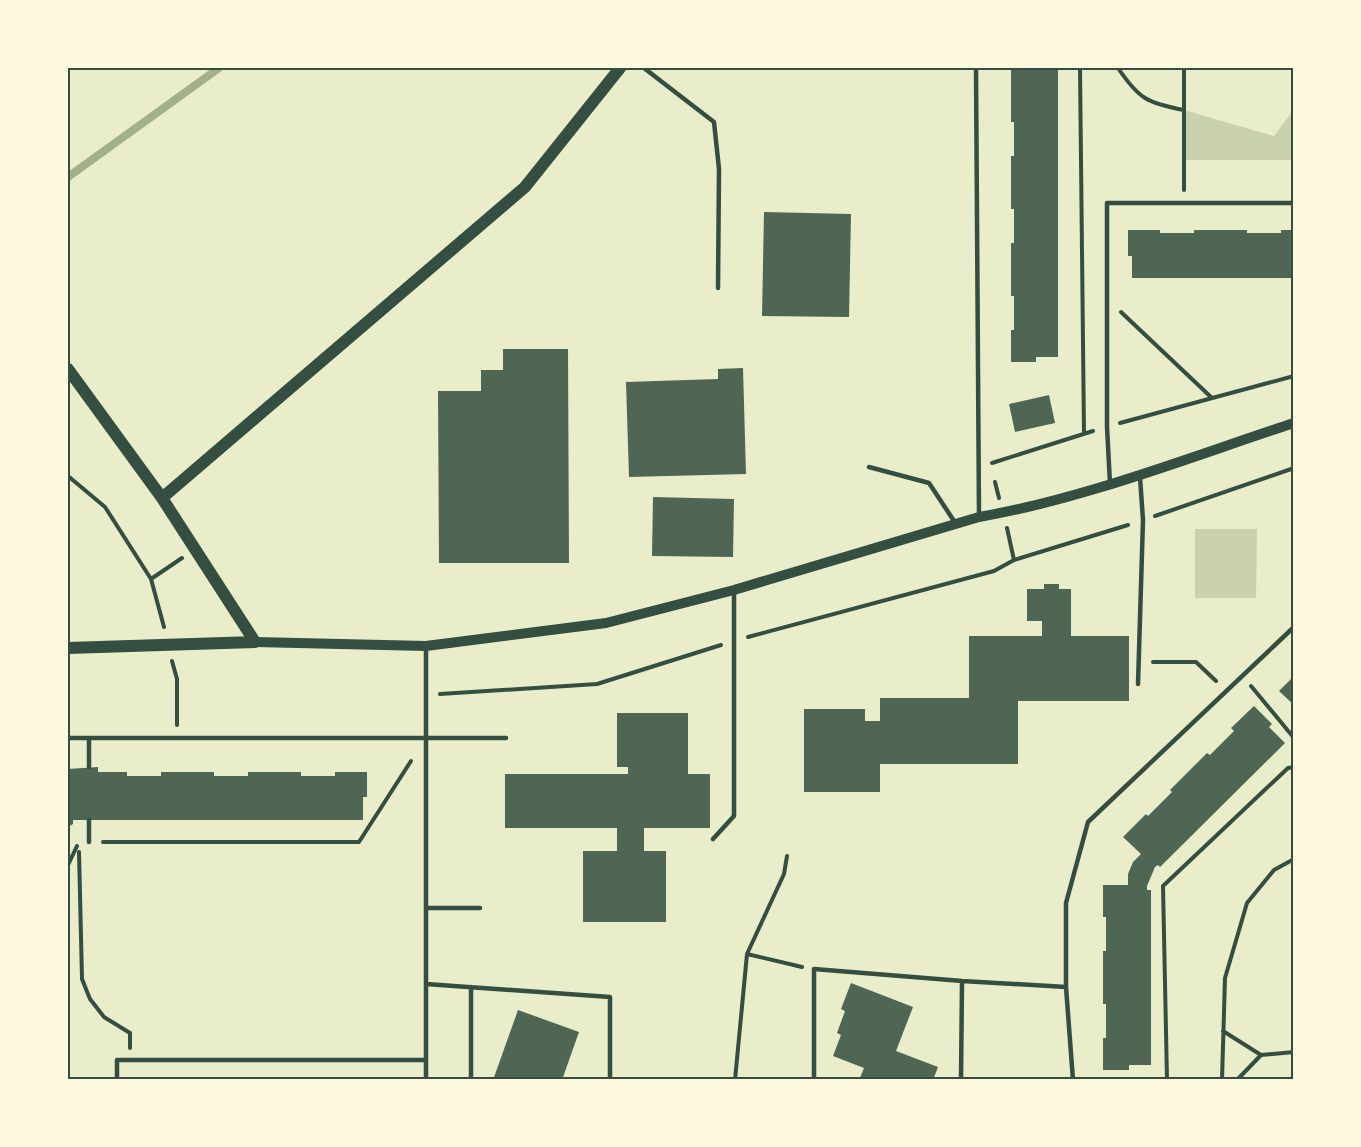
<svg xmlns="http://www.w3.org/2000/svg" width="1361" height="1147" font-family="'Roboto Condensed',sans-serif">
	<rect width="100%" height="100%" fill="#e9edc9"/>
	<path fill="#cad2ad" d="M 1184,110 L 1274,136 L 1293,111 L 1293,160 L 1184,160 Z
		M 1195,529 L 1257,529 L 1256,598 L 1195,598 Z"/>
	<g fill="none" stroke-linecap="round" stroke-linejoin="round">
		<path stroke="#a3b18a" stroke-width="8" d="M 68,177 L 219,68"/>
	</g>
	<path fill="#4f6655" d="M 1014,68 L 1058,68 L 1058,357 L 1036,357 L 1036,362 L 1011,362 L 1011,330 L 1014,330 L 1014,296 L 1011,296 L 1011,243 L 1014,243 L 1014,209 L 1011,209 L 1011,156 L 1014,156 L 1014,122 L 1011,122 L 1011,70 L 1014,70 Z
		M 764,212 L 851,214 L 849,317 L 762,316 Z
		M 1128,230 L 1160,230 L 1160,233 L 1194,233 L 1194,230 L 1247,230 L 1247,233 L 1281,233 L 1281,230 L 1294,230 L 1294,278 L 1132,278 L 1132,256 L 1128,256 Z
		M 503,349 L 568,349 L 569,563 L 439,563 L 438,391 L 481,391 L 481,370 L 503,370 Z
		M 743,368 L 746,474 L 629,477 L 626,382 L 718,379 L 718,369 Z
		M 1049,395 L 1055,423 L 1015,432 L 1009,404 Z
		M 653,497 L 734,499 L 733,557 L 652,556 Z
		M 1044,584 L 1059,584 L 1059,589 L 1071,589 L 1071,636 L 1129,636 L 1129,701 L 1018,701 L 1018,764 L 880,764 L 880,792 L 804,792 L 804,709 L 865,709 L 865,721 L 880,721 L 880,698 L 969,698 L 969,636 L 1042,636 L 1042,621 L 1027,621 L 1027,589 L 1044,589 Z
		M 1294,676 L 1294,705 L 1279,691 Z
		M 1254,706 L 1272,724 L 1269,727 L 1285,743 L 1160,867 L 1158,865 L 1155,867 L 1147,886 L 1147,890 L 1151,890 L 1151,1065 L 1129,1065 L 1129,1070 L 1103,1070 L 1103,1038 L 1106,1038 L 1106,1004 L 1103,1004 L 1103,951 L 1106,951 L 1106,917 L 1103,917 L 1103,885 L 1128,885 L 1128,874 L 1133,862 L 1141,854 L 1123,837 L 1146,814 L 1148,816 L 1172,792 L 1170,790 L 1207,753 L 1210,755 L 1234,731 L 1231,728 Z
		M 617,713 L 688,713 L 688,774 L 710,774 L 710,828 L 644,828 L 644,851 L 666,851 L 666,922 L 583,922 L 583,851 L 617,851 L 617,828 L 505,828 L 505,774 L 628,774 L 628,767 L 617,767 Z
		M 98,767 L 98,772 L 127,772 L 127,776 L 161,776 L 161,772 L 214,772 L 214,776 L 248,776 L 248,772 L 301,772 L 301,776 L 335,776 L 335,772 L 367,772 L 367,797 L 363,797 L 363,820 L 73,820 L 73,824 L 68,827 L 68,769 Z
		M 851,983 L 913,1007 L 896,1051 L 938,1067 L 933,1080 L 859,1080 L 864,1068 L 833,1056 L 841,1035 L 837,1033 L 845,1011 L 841,1009 Z
		M 518,1010 L 579,1032 L 562,1080 L 493,1080 Z"/>
	<g fill="none" stroke-linecap="round" stroke-linejoin="round">
		<path stroke="#344e41" stroke-width="4" d="M 1080,68 L 1084,434
			M 1118,68 C 1139,99 1147,103 1184,110
			M 1184,68 L 1184,190
			M 1121,312 L 1212,398
			M 1120,423 L 1294,376
			M 992,463 L 1093,431
			M 68,476 L 105,507 L 151,579 L 182,558
			M 995,482 L 999,498
			M 1155,516 L 1294,468
			M 1007,528 L 1014,560
			M 151,579 L 164,627
			M 748,637 L 994,571 L 1014,560 L 1128,525
			M 172,661 L 177,679 L 177,725
			M 1153,662 L 1196,662 L 1216,681
			M 1251,686 L 1294,738
			M 440,694 L 597,684 L 721,645
			M 103,842 L 359,842 L 411,761
			M 79,852 L 82,979 L 90,999 L 104,1017 L 130,1033 L 130,1048
			M 68,865 L 77,846
			M 747,954 L 802,967
			M 1223,1031 L 1261,1055 L 1294,1052
			M 735,1080 L 747,954 L 784,874 L 787,856
			M 1167,1080 L 1163,886 L 1288,768 L 1294,767
			M 1222,1080 L 1225,978 L 1247,903 L 1274,870 L 1294,859
			M 1237,1080 L 1261,1055"/>
		<path stroke="#344e41" stroke-width="4.5" d="M 644,68 L 714,122 L 719,169 L 718,288
			M 976,68 L 979,517
			M 869,467 L 929,483 L 956,524
			M 1110,484 L 1107,427 L 1107,203 L 1294,203
			M 1138,684 L 1143,520 L 1140,477
			M 68,738 L 426,738 L 426,646
			M 89,738 L 89,767
			M 89,820 L 89,842
			M 713,839 L 734,816 L 734,590
			M 426,908 L 480,908
			M 426,984 L 610,997 L 610,1080
			M 471,987 L 471,1080
			M 117,1080 L 117,1060 L 426,1060
			M 426,1080 L 426,738 L 506,738
			M 814,1080 L 814,969 L 962,981 L 1066,987
			M 961,1080 L 962,981
			M 1073,1080 L 1066,987 L 1066,903 L 1088,822 L 1294,627"/>
		<path stroke="#344e41" stroke-width="10" d="M 255,642 L 426,646 L 606,623 L 734,590 L 979,517 C 1084,499 1193,456 1294,423"/>
		<path stroke="#344e41" stroke-width="12" d="M 68,369 L 162,498 L 255,642
			M 162,498 L 525,187 L 620,68
			M 68,648 L 255,642"/>
	</g>
	<rect width="1361" height="1147" fill="none" stroke="#fefae0" stroke-width="138"/>
	<rect x="69" y="69" width="1223" height="1009" fill="none" stroke="#344e41" stroke-width="2"/>
</svg>
